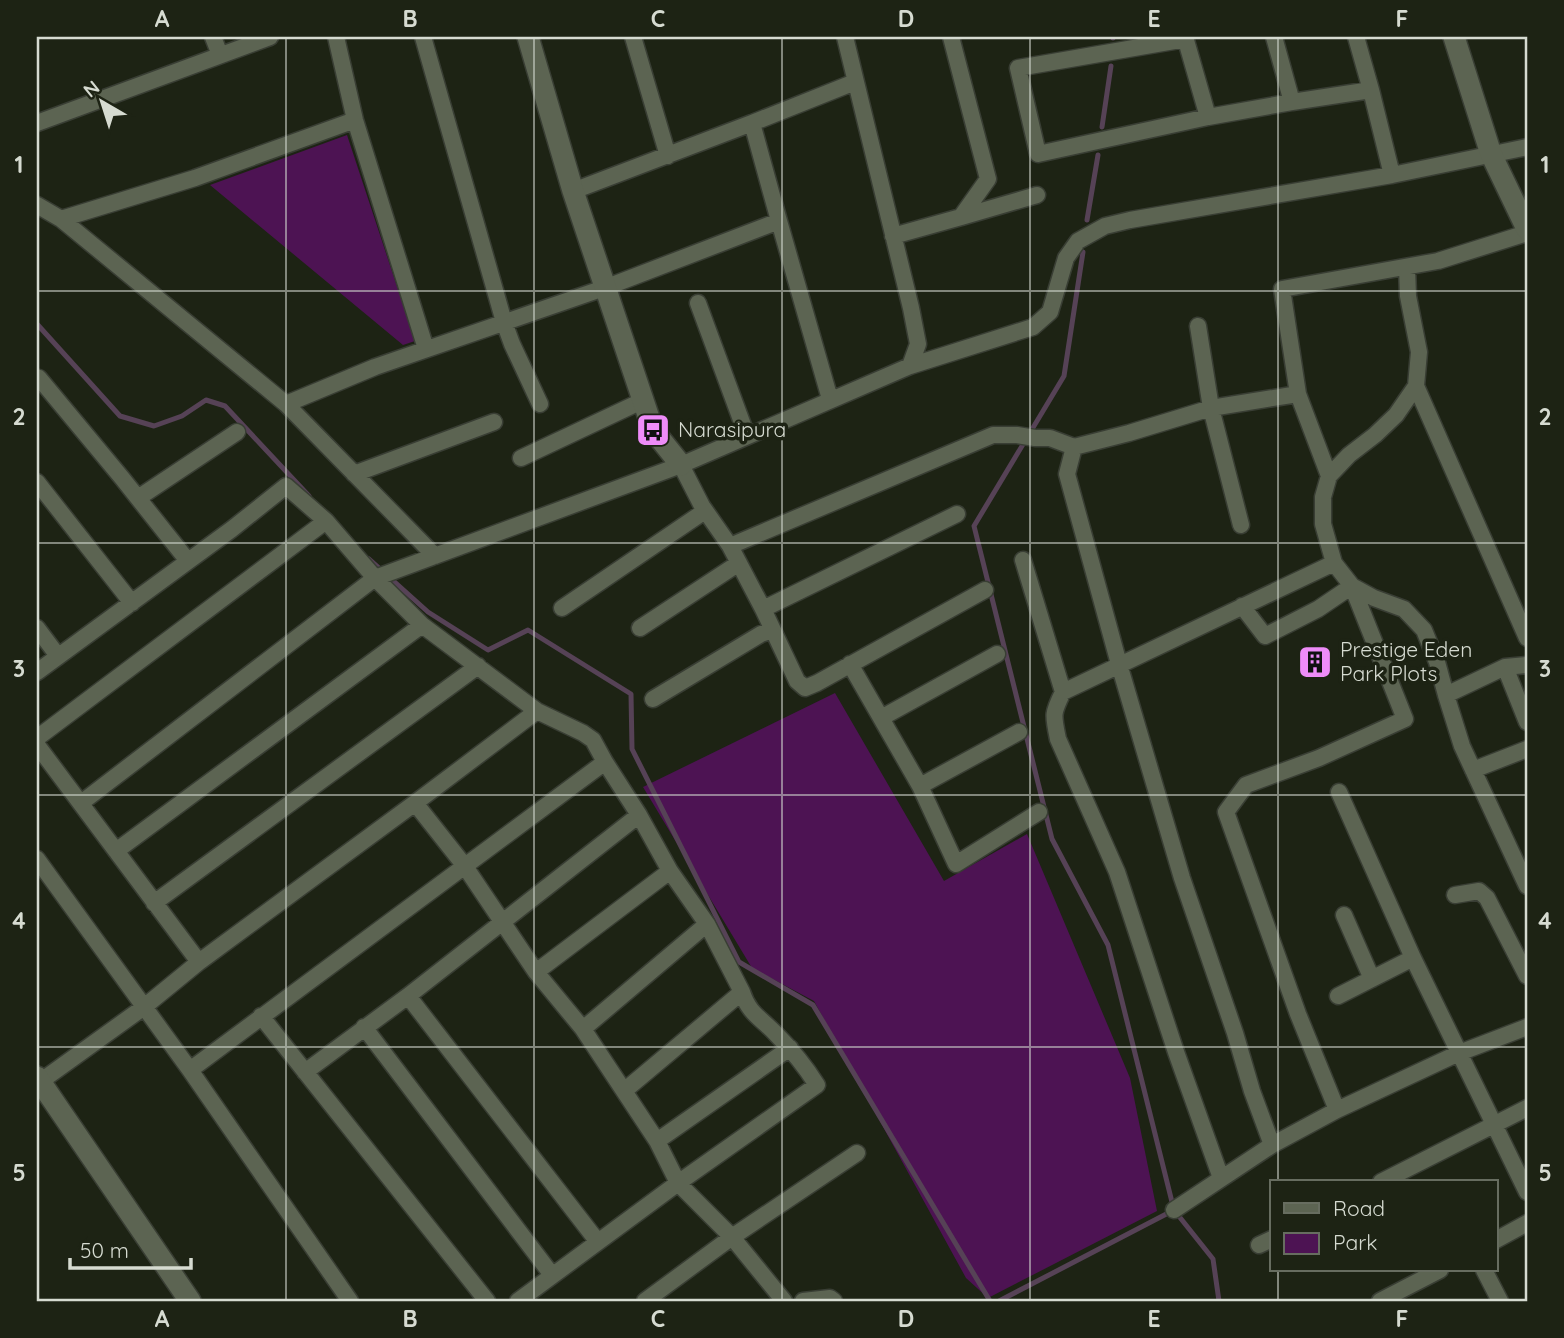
<svg xmlns="http://www.w3.org/2000/svg" width="1564" height="1338" font-family="Quicksand,sans-serif">
	<rect width="100%" height="100%" fill="#1d2314"/>
	<path fill="#4d1353" d="M 347,135 L 415,341 L 403,345 L 210,185 Z
		M 835,693 L 944,881 L 1027,834 L 1130,1078 L 1157,1211 L 988,1298 L 966,1278 L 814,1001 L 752,968 L 643,787 Z"/>
	<g fill="none" stroke-linecap="round" stroke-linejoin="round">
		<path stroke="#564256" stroke-width="5" d="M 1113,38 L 1113,37
			M 1102,127 L 1111,66
			M 1087,220 L 1098,155
			M 1083,252 L 1064,376 L 974,526 L 1052,839 L 1108,945 L 1173,1206
			M 37,324 L 120,416 L 154,426 L 182,416 L 206,400 L 225,406 L 309,496
			M 369,559 L 428,612 L 488,650 L 528,630 L 631,694 L 632,749 L 739,962 L 813,1005 L 990,1301
			M 999,1301 L 1174,1210 L 1213,1259 L 1219,1301"/>
		<g stroke="#393e34" stroke-width="19">
			<path id="street" d="M 213,37 L 220,55
				M 336,37 L 355,120 L 426,349
				M 423,37 L 504,322 L 512,344 L 540,404
				M 633,37 L 668,156
				M 845,37 L 911,308 L 918,344 L 910,366 L 681,465 L 702,506 L 730,546 L 763,609 L 797,681 L 805,688 L 817,683 L 985,590
				M 1185,37 L 1208,117 L 1292,102 L 1371,90 L 1392,175
				M 1274,37 L 1292,102
				M 1356,37 L 1371,90
				M 1186,39 L 1018,68 L 1038,154 L 1208,117
				M 37,123 L 270,37
				M 573,191 L 752,123
				M 37,205 L 61,219 L 286,404 L 435,556
				M 961,217 L 1037,195
				M 61,219 L 195,178 L 355,120
				M 779,221 L 752,123 L 855,82
				M 893,236 L 961,217 L 988,179 L 951,37
				M 1407,267 L 1408,296 L 1419,352 L 1416,386 L 1396,415 L 1375,435 L 1349,455 L 1329,476 L 1323,497 L 1323,524 L 1334,563 L 1352,586 L 1374,598 L 1404,609 L 1424,630 L 1437,662 L 1446,695 L 1505,667 L 1527,665
				M 698,303 L 747,436
				M 1198,326 L 1211,408 L 1241,525
				M 910,366 L 1033,327 L 1050,312 L 1066,258 L 1078,241 L 1105,226 L 1130,220 L 1392,175 L 1527,147
				M 37,379 L 39,378 L 122,478 L 188,561
				M 1416,386 L 1527,638
				M 1298,394 L 1282,289 L 1438,261 L 1527,233
				M 286,404 L 375,367 L 607,287 L 779,221 L 830,399
				M 521,458 L 644,400
				M 354,474 L 494,422
				M 37,482 L 132,603
				M 138,498 L 237,432
				M 730,546 L 993,435 L 1017,435 L 1035,438 L 1050,438 L 1074,447
				M 1023,560 L 1063,692 L 1334,563
				M 1242,606 L 1265,636 L 1318,609 L 1352,586 L 1405,719 L 1319,758 L 1246,785 L 1226,812 L 1298,1014 L 1337,1110
				M 562,608 L 705,511
				M 763,609 L 957,514
				M 37,628 L 58,656
				M 640,628 L 739,563
				M 850,664 L 920,786 L 956,864 L 1039,812
				M 1505,667 L 1527,722
				M 37,672 L 232,529 L 286,486 L 326,521 L 375,578 L 422,625 L 537,711 L 583,733 L 593,740 L 605,762 L 639,815 L 670,871 L 707,924 L 742,992 L 624,1091
				M 1063,692 C 1052,714 1053,715 1058,739 L 1117,872 L 1176,1052 L 1221,1178
				M 1446,695 L 1462,746 L 1527,886
				M 653,699 L 761,634 L 773,630
				M 881,718 L 997,654
				M 37,738 L 326,521
				M 37,745 L 199,962
				M 1473,770 L 1527,749
				M 920,786 L 1019,732
				M 1339,792 L 1413,958 L 1527,1192
				M 81,803 L 375,578 L 681,465
				M 415,803 L 464,865 L 536,972 L 583,1029 L 657,1141 L 678,1183 L 732,1237 L 784,1301
				M 116,851 L 422,625
				M 37,859 L 190,1070 L 350,1301
				M 1455,895 L 1479,891 L 1487,898 L 1527,976
				M 154,903 L 478,666
				M 1344,915 L 1372,979
				M 536,972 L 670,871
				M 408,996 L 598,1242
				M 1338,996 L 1413,958
				M 261,1016 L 487,1301
				M 364,1027 L 552,1275
				M 583,1029 L 707,924
				M 190,1070 L 605,762
				M 305,1072 L 408,996 L 639,815
				M 37,1084 L 144,1007 L 199,962 L 415,803 L 537,711
				M 657,1141 L 790,1048
				M 1272,1145 L 1252,1091 L 1235,1033 L 1182,878 L 1119,664 L 1067,474 L 1074,447 L 1129,433 L 1211,408 L 1298,394 L 1329,476
				M 1381,1182 L 1527,1108
				M 1174,1210 L 1272,1145 L 1337,1110 L 1459,1053 L 1527,1027
				M 1496,1240 L 1527,1223
				M 1259,1245 L 1272,1239
				M 1484,1270 L 1500,1301
				M 518,1301 L 678,1183 L 817,1085 C 805,1066 792,1050 776,1034 C 761,1018 749,1014 742,992
				M 645,1301 L 732,1237 L 857,1153
				M 803,1301 L 830,1298 L 834,1301
				M 1380,1301 L 1440,1270"/>
		</g>
		<g stroke="#393e34" stroke-width="24">
			<path id="secondary" d="M 528,37 L 573,191 L 653,430 L 681,465
				M 1454,37 L 1491,154 L 1527,229
				M 37,1077 L 190,1301"/>
		</g>
		<use href="#street" stroke="#5c6452" stroke-width="16"/>
		<use href="#secondary" stroke="#5c6452" stroke-width="21"/>
	</g>
	<path fill="none" stroke="#d6dbd1" stroke-width="2" stroke-opacity="0.55" d="M 286,37 L 286,1301M 534,37 L 534,1301M 782,37 L 782,1301M 1030,37 L 1030,1301M 1278,37 L 1278,1182M 37,291 L 1527,291M 37,543 L 1527,543M 37,795 L 1527,795M 37,1047 L 1527,1047M 1278,1270 L 1278,1301"/>
	<defs>
		<g id="bus-square" transform="scale(1.75)"><rect x="-9" y="-9" width="18" height="18" rx="4" fill="#ee8cf8" stroke="#1d2314"/><path d="M-5-6H5V4H4V6H2V4H-2V6H-4V4H-5ZM-3.5-4V0h7V-4ZM-3.5 1.2v1.5H-2V1.2ZM2 1.2v1.5H3.5V1.2Z" fill="#111"/></g>
		<g id="building-square" transform="scale(1.75)"><rect x="-9" y="-9" width="18" height="18" rx="4" fill="#ee8cf8" stroke="#1d2314"/><path d="M-4-6H4V6H1V3H-1V6H-4ZM-2.5-4.3h1.7v1.8h-1.7ZM.8-4.3h1.7v1.8H.8ZM-2.5-1h1.7V.8h-1.7ZM.8-1h1.7V.8H.8Z" fill="#111"/></g>
	</defs>
	<g fill-rule="evenodd">
		<use href="#bus-square" x="653" y="430"/>
		<use href="#building-square" x="1315" y="662"/>
	</g>
	<g text-anchor="middle" stroke-width="7" stroke-linejoin="round" paint-order="stroke">
		<g font-size="21" fill="#d6dbd1" stroke="#1d2314" text-anchor="start">
			<text x="678" y="437">Narasipura</text>
			<text x="1340" y="657">Prestige Eden<tspan x="1340" dy="24">Park Plots</tspan></text>
		</g>
	</g>
	<rect width="1564" height="1338" fill="none" stroke="#1d2314" stroke-width="77"/>
	<rect x="1270" y="1180" width="228" height="91" fill="#1d2314" stroke="#676d60" stroke-width="2"/>
	<rect x="1284" y="1203" width="35" height="10" fill="#5c6452" stroke="#676d60" stroke-width="2"/>
	<text x="1333" y="1216" font-size="21" fill="#d6dbd1">Road</text>
	<rect x="1284" y="1233" width="35" height="21" fill="#4d1353" stroke="#676d60" stroke-width="2"/>
	<text x="1333" y="1250" font-size="21" fill="#d6dbd1">Park</text>
	<g transform="translate(102 102) rotate(321)" stroke="#1d2314" stroke-width="5" paint-order="stroke">
	<path d="M0-5L12 26L0 18L-12 26Z" fill="#d6dbd1"/>
	<text y="-10" font-size="19" font-weight="bold" text-anchor="middle" fill="#d6dbd1">N</text>
	</g>
	<path d="M70 1258v10h121v-10" fill="none" stroke="#d6dbd1" stroke-width="3.5"/>
	<text x="80" y="1258" font-size="21" fill="#d6dbd1" stroke="#1d2314" stroke-width="5" paint-order="stroke">50 m</text>
	<rect x="38" y="38" width="1488" height="1262" fill="none" stroke="#d6dbd1" stroke-width="2.5"/>
	<g font-size="23" text-anchor="middle" font-weight="bold" fill="#d6dbd1">
		<text x="162" y="27">A</text>
		<text x="410" y="27">B</text>
		<text x="658" y="27">C</text>
		<text x="906" y="27">D</text>
		<text x="1154" y="27">E</text>
		<text x="1402" y="27">F</text>
		<text x="19" y="173">1</text>
		<text x="1545" y="173">1</text>
		<text x="19" y="425">2</text>
		<text x="1545" y="425">2</text>
		<text x="19" y="677">3</text>
		<text x="1545" y="677">3</text>
		<text x="19" y="929">4</text>
		<text x="1545" y="929">4</text>
		<text x="19" y="1181">5</text>
		<text x="1545" y="1181">5</text>
		<text x="162" y="1327">A</text>
		<text x="410" y="1327">B</text>
		<text x="658" y="1327">C</text>
		<text x="906" y="1327">D</text>
		<text x="1154" y="1327">E</text>
		<text x="1402" y="1327">F</text>
	</g>
</svg>
